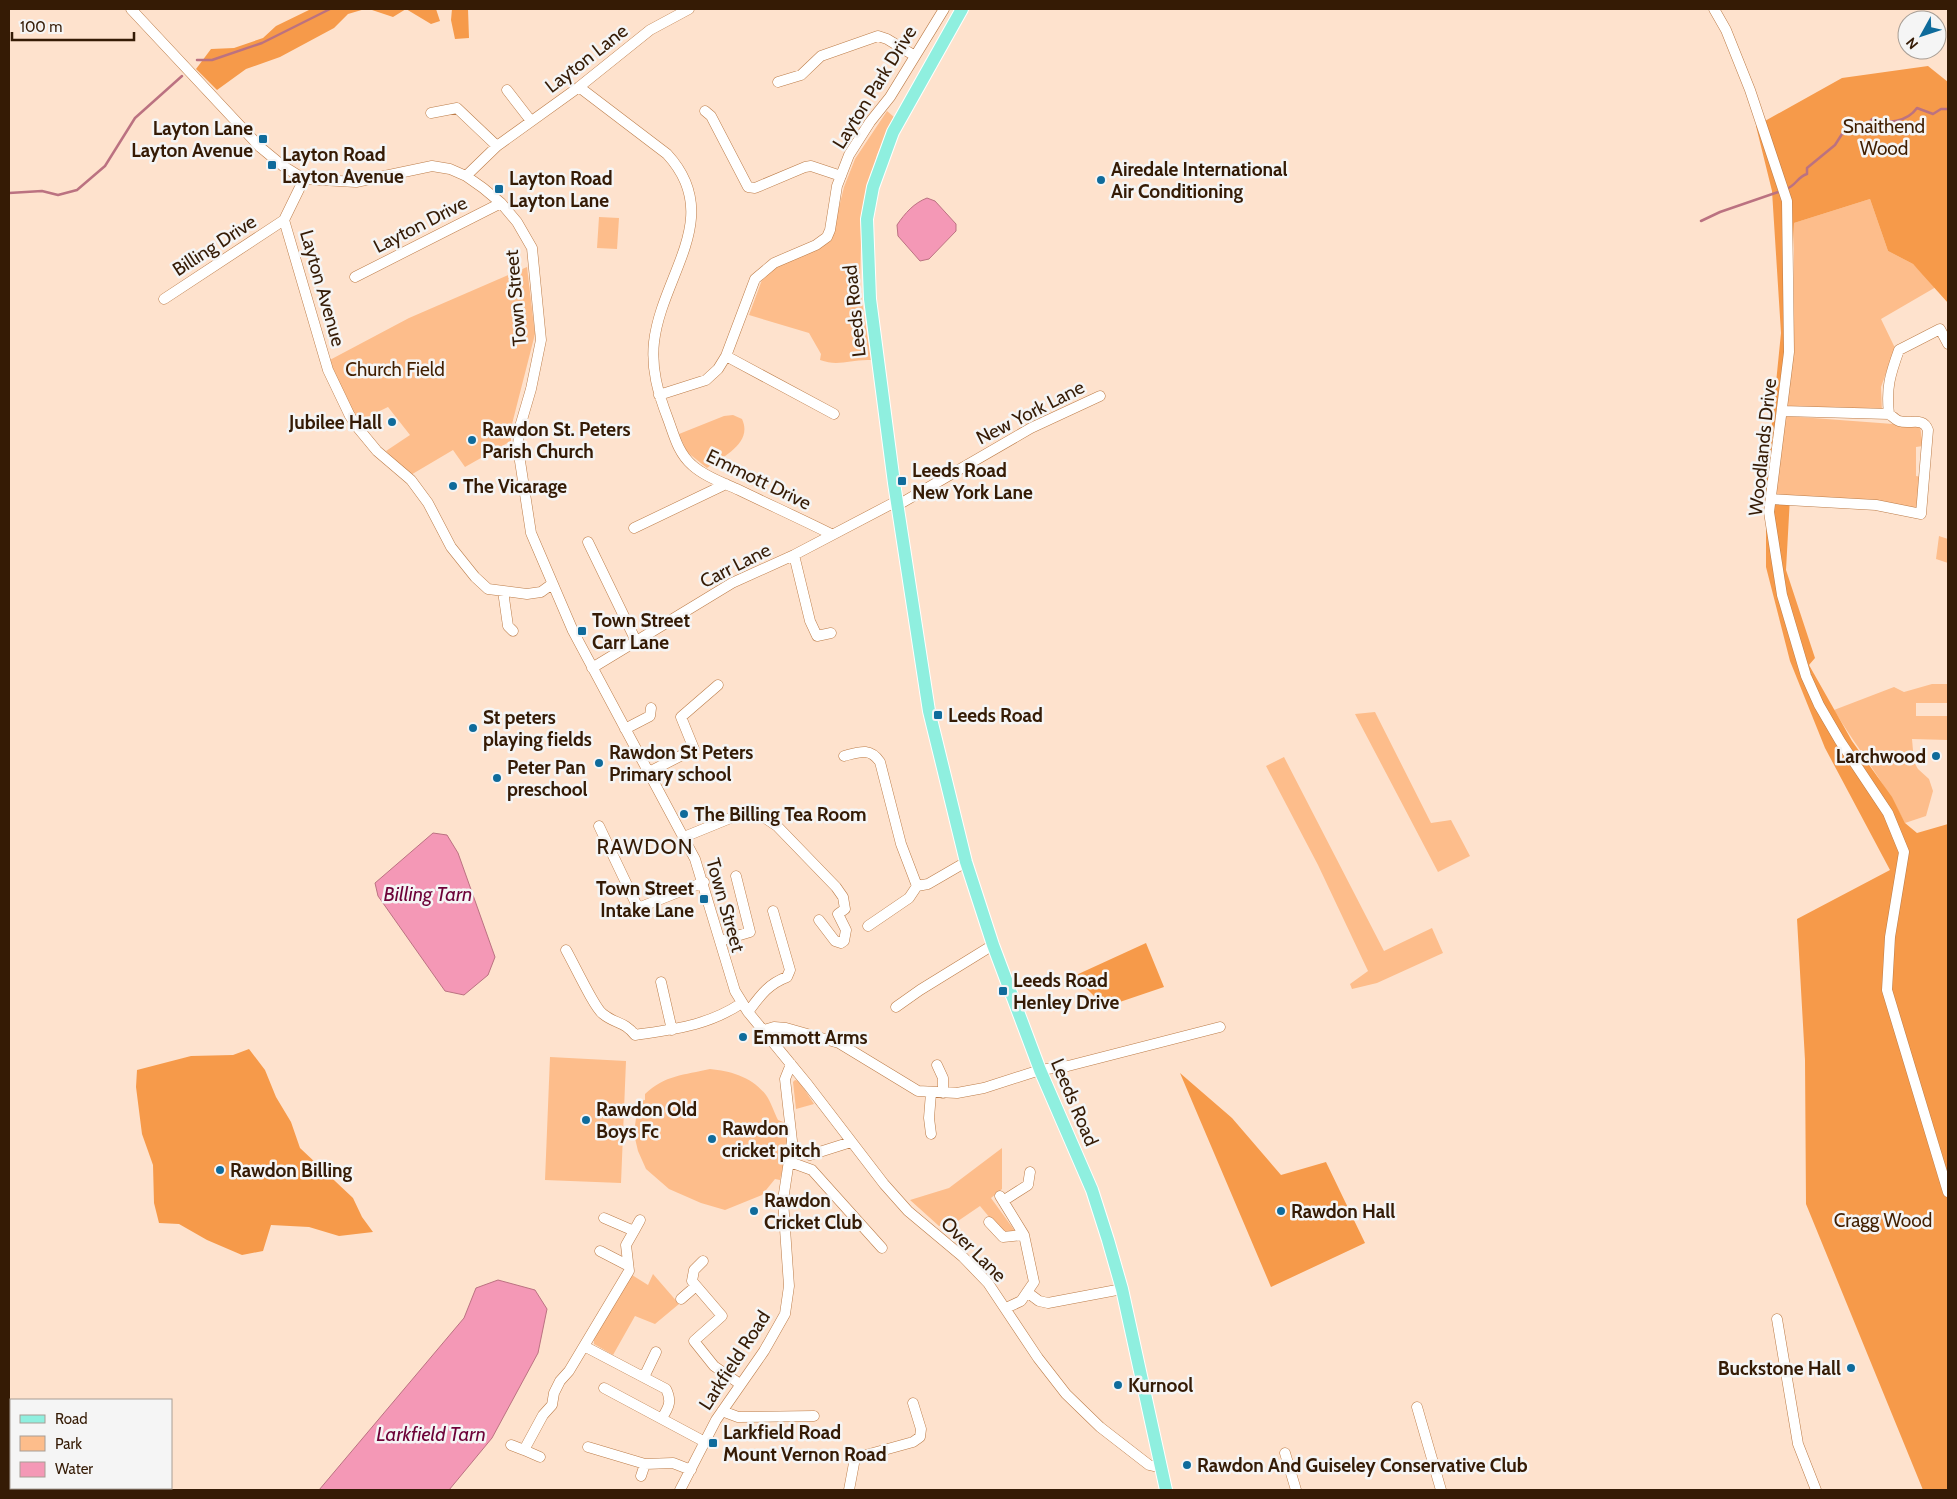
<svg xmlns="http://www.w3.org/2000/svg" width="1957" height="1499" font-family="Cabin,sans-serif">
	<rect width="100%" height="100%" fill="#fee2cd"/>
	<path fill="#fdbd8b" d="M 887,111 L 894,117 L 877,155 L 865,201 L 861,242 L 860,288 L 871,360 C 850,359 839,367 820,360 L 821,354 L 809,333 L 749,315 L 763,277 L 772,268 L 831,239 L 844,187 L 855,159 Z
		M 1870,199 L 1888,251 L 1913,264 L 1936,287 L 1881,319 L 1895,348 L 1881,387 L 1882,412 L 1787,407 L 1794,350 L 1794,223 Z
		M 599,217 L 619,218 L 617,249 L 597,248 Z
		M 527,267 L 535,334 L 511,428 L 511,441 L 465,467 L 453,450 L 409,476 L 386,451 L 410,435 L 388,407 L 355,423 L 326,362 L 409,318 Z
		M 733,415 L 742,419 C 753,443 724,456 707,468 L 687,452 L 679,434 L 724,416 Z
		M 1786,416 L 1920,426 L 1923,446 L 1916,447 L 1916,476 L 1921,477 L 1919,507 L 1915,511 L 1776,495 Z
		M 1939,536 L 1948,539 L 1948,563 L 1936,559 Z
		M 1932,684 L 1948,684 L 1948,703 L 1916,703 L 1916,716 L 1948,716 L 1948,740 L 1912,739 L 1914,762 L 1918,769 L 1929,779 L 1933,791 L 1926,816 L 1905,823 C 1885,783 1857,748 1834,710 L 1894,687 L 1904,692 Z
		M 1375,712 L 1431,823 L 1451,820 L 1470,856 L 1438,872 L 1355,714 Z
		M 1284,757 L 1384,951 L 1432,928 L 1443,953 L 1377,983 L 1352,989 L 1350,984 L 1368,971 L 1318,865 L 1266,766 Z
		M 550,1057 L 626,1061 L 621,1183 L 545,1180 Z
		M 710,1069 C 731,1071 752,1077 766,1095 C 771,1102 774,1112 778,1120 L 786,1123 L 788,1145 L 780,1180 L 775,1179 L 762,1195 L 725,1210 L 701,1203 L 669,1189 L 646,1169 L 638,1151 L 634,1134 L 638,1102 L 645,1100 L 645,1094 C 665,1075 684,1075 710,1069 Z
		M 795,1080 L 799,1081 L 814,1104 L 796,1109 L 793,1082 Z
		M 1002,1148 L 1002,1189 L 991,1198 L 1015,1231 L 1008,1235 L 1000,1230 L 980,1206 L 958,1221 L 939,1226 L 910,1200 L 949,1188 Z
		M 653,1274 L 679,1304 L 655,1324 L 635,1316 L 613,1355 L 594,1344 L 594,1337 L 632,1275 L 648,1285 Z"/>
	<path fill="#f69a4a" d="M 311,9 L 365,9 L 348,14 L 334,28 L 280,57 L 246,69 L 217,90 L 196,69 L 211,49 L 234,48 L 263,38 L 276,26 Z
		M 369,9 L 436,9 L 440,21 L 431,24 L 406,9 L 393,17 Z
		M 452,9 L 468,9 L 469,38 L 455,39 L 451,20 Z
		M 1928,66 L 1948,82 L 1948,303 L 1913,264 L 1888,251 L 1870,199 L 1794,223 L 1787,407 L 1776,495 L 1790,497 L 1786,570 L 1815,658 L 1809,665 L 1852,741 L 1892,797 L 1905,823 L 1917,833 L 1948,824 L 1948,1490 L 1923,1490 L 1806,1204 L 1805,1060 L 1797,919 L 1890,870 L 1825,748 L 1790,661 L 1766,567 L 1766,482 L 1781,333 L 1772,191 L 1756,126 L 1842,78 Z
		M 1146,943 L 1164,987 L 1105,1007 L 1074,976 Z
		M 249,1049 L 265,1070 L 276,1097 L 291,1122 L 300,1148 L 353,1198 L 362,1217 L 373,1232 L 339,1236 L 309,1227 L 271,1225 L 263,1251 L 242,1255 L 207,1240 L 179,1224 L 159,1223 L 154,1203 L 153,1165 L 142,1134 L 136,1087 L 137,1070 L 191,1056 L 233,1055 Z
		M 1180,1073 L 1232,1118 L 1281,1175 L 1326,1162 L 1365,1243 L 1271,1287 Z"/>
	<path fill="#f498b6" stroke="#bb7281" d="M 927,198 L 935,201 L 956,224 L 956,231 L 929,259 L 920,261 L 898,236 L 897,225 C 905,213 914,203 927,198 Z
		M 433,833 L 447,835 L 458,853 L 495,957 L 488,975 L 464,995 L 445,991 L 378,896 L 375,883 Z
		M 498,1280 L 535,1290 L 547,1309 L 538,1353 L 492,1438 L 449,1490 L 319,1490 L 464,1318 L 476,1288 Z"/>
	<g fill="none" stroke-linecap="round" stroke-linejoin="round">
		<path stroke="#bb7281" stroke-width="2.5" d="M 197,60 L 212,60 L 262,43 L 330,9
			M 1786,189 C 1796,186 1797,177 1807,174 L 1807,168 L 1835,145 L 1842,134 L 1860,131 L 1862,125 L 1868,124 L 1872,119 C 1888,124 1907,122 1917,108 L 1933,114 L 1941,109 L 1948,109
			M 9,193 L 42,191 L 58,195 L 77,190 L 105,166 L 135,118 L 182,76
			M 1701,221 L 1720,212 L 1781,191"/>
		<g stroke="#bc7c48" stroke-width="11">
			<path id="minor" d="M 131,9 L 260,147 L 283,166 L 304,179 L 356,182 L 432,166 L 450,169 L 466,176 L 483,188 L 501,203 L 517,222 L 532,248 L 541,340 L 531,389 L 519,430 L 518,448 L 531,533 L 573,631 L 695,859 L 735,991 L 748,1012 L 808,1085 L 884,1184 L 908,1211 L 963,1257 L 988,1283 L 1038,1358 L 1066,1394 L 1100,1427 L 1149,1465 L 1162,1468
				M 1714,9 L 1726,30 L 1750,90 L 1787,201 L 1789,352 L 1769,512 L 1782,595 L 1806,676 L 1819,705 L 1840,741 L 1888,813 L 1904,852 L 1890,937 L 1887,990 L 1948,1192
				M 778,82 L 801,75 L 821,56 L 878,36 L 887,39 L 915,56
				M 579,87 L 667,154 C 725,217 662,274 654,342 C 651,369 658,393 668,419 C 674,435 678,453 692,465 C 705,477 724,483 739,490 C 770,505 801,519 831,534
				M 507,90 L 531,121
				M 705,111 L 711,116 L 748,187 L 755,188 L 805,167 L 811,166 L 841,176
				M 431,113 L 457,108 L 497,146
				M 466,176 L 497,146 L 579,87 L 650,30 L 689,9
				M 304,179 L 284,220 L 328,370 L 350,416 L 358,428 L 377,451 L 411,480 L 428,503 L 451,547 L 475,577 L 488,589 L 527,594 L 541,592 L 552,584
				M 355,277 L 501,203
				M 164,299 L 284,220
				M 726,356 L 834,414
				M 659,395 L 706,380 L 718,369 L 726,356 L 755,279 L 774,263 L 816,245 L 827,237 L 830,230 L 837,186 L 849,155 L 870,122 L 890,97 L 944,9
				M 1889,414 C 1886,388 1890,375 1899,350 L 1940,329 L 1948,344
				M 1771,499 L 1876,505 L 1921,514 L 1928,430 C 1923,416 1910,425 1899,421 C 1896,420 1892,416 1889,414 L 1782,411
				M 898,505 L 1031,428 L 1100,396
				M 634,528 L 726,484
				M 588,542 L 636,641
				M 794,555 L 810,621 L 817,636 L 831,633
				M 503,591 L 508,626 L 513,631
				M 592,668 L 732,583 L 794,555 L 897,501
				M 625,729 L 650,716 L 651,708
				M 844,756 C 859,752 870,747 880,762 L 901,844 L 917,886
				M 649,772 L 694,749 L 681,717 L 718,685
				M 599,826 L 638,908 L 704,882
				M 684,837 L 733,817 L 746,814 L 762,816 L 777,826 L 836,887 L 843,897 L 845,909 L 838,914 L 846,930 L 844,941 L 841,943 L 835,941 L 819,920
				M 868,926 L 909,898 L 917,886 L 928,884 L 966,862
				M 720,941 L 750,932 L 736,876
				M 566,950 C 573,962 595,1009 603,1014 C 615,1024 624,1021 635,1035 C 675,1029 707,1026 742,1003
				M 661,982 L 672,1030
				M 896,1007 L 920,990 L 993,945
				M 748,1012 C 760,996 768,984 787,977 L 790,970 L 773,911
				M 764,1030 L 774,1027 L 786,1028 L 839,1043 L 918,1091 L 957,1093 L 984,1088 L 1040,1070 L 1068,1066 L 1220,1027
				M 937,1065 L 943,1078 L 943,1093
				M 931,1093 L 929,1118 L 931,1134
				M 810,1155 L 851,1142
				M 790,1162 L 812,1170 L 882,1248
				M 1000,1196 L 1024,1235 L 1034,1282 L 1021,1301 L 1006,1308
				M 1003,1201 L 1028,1185 L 1030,1172
				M 989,1222 L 1003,1237 L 1024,1235
				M 634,1231 L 640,1220
				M 600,1251 L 627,1265
				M 703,1261 L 694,1270 L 692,1281 L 722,1316 L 694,1341 L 714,1366 L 740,1384
				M 1027,1292 L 1039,1301 L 1048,1303 L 1122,1289
				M 681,1299 L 696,1286
				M 1777,1319 L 1798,1444 L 1816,1490
				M 584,1346 L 666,1389 C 672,1401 669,1407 662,1418
				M 644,1377 L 656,1352
				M 604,1388 L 705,1442
				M 1417,1407 L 1441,1490
				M 722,1411 L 738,1417 L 814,1416
				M 511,1445 L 524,1450
				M 588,1447 L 645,1464
				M 1285,1453 L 1296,1490
				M 540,1457 L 524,1450 L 543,1415 L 552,1405 L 554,1393 L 560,1381 L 569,1371 L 629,1271 L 626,1245 L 634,1231 L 604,1218
				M 641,1476 L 645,1464 L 673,1463 L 691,1470
				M 680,1490 L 716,1420 L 764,1351 L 785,1314 L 789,1286 L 783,1200 L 792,1141 L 785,1079 L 791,1064
				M 849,1490 L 855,1458 L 913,1442 L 920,1437 L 921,1429 L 913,1403"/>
		</g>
		<g stroke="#fff" stroke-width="14">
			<path id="major" d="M 962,9 L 893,132 L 873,187 L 867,219 L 870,299 L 894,483 L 929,711 L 966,862 L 993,945 L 1040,1070 L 1092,1190 L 1108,1240 L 1122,1289 L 1166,1490"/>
		</g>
		<use href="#minor" stroke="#fff" stroke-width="10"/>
		<use href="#major" stroke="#8fefdf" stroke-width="12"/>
	</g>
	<g fill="#0f6b9b" stroke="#f5f5f5" stroke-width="2">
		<rect x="258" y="134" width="10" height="10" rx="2.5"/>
		<rect x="267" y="160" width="10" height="10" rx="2.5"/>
		<circle cx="1101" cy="180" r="5"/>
		<rect x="494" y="184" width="10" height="10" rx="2.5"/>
		<circle cx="392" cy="422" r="5"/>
		<circle cx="472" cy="440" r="5"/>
		<rect x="897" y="476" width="10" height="10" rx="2.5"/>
		<circle cx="453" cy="486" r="5"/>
		<rect x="577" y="626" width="10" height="10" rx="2.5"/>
		<rect x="933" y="710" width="10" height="10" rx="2.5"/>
		<circle cx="473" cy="728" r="5"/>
		<circle cx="1936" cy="756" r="5"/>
		<circle cx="599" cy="763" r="5"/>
		<circle cx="497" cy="778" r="5"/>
		<circle cx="684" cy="814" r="5"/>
		<rect x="699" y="894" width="10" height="10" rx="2.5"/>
		<rect x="998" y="986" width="10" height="10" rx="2.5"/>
		<circle cx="743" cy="1037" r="5"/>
		<circle cx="586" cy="1120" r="5"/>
		<circle cx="712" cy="1139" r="5"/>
		<circle cx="220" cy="1170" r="5"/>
		<circle cx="754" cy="1211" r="5"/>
		<circle cx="1281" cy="1211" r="5"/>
		<circle cx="1851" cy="1368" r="5"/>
		<circle cx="1118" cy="1385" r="5"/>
		<rect x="708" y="1438" width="10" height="10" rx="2.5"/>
		<circle cx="1187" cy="1465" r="5"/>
	</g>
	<g text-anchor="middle" stroke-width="5" stroke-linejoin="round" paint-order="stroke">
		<g font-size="19" fill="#351b05" stroke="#f5f5f5">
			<text transform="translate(586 58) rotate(-38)" y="7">Layton Lane</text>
			<text transform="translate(874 87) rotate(-58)" y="7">Layton Park Drive</text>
			<text transform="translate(420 224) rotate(-27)" y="7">Layton Drive</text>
			<text transform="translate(214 245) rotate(-33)" y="7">Billing Drive</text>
			<text transform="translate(323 288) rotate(74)" y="7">Layton Avenue</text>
			<text transform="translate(515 298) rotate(-95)" y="7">Town Street</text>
			<text transform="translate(854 311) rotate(-96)" y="7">Leeds Road</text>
			<text transform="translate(1030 412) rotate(-27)" y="7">New York Lane</text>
			<text transform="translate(1762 447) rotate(-84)" y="7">Woodlands Drive</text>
			<text transform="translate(759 479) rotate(26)" y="7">Emmott Drive</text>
			<text transform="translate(735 565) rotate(-27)" y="7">Carr Lane</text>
			<text transform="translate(726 905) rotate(74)" y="7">Town Street</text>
			<text transform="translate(1075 1102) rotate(67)" y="7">Leeds Road</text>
			<text transform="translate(974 1249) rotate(45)" y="7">Over Lane</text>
			<text transform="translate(734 1360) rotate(-57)" y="7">Larkfield Road</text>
		</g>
		<g font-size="19" fill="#421f00" stroke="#f5f5f5">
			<text x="1884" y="133">Snaithend<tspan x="1884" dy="22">Wood</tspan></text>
			<text x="395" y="376">Church Field</text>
			<text x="1883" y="1227">Cragg Wood</text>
		</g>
		<g font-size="19" font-weight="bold" fill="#351b05" stroke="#f5f5f5" text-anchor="start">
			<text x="253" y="135" text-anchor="end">Layton Lane<tspan x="253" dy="22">Layton Avenue</tspan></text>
			<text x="282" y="161">Layton Road<tspan x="282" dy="22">Layton Avenue</tspan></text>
			<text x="1111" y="176">Airedale International<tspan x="1111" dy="22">Air Conditioning</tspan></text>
			<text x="509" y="185">Layton Road<tspan x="509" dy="22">Layton Lane</tspan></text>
			<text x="382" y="429" text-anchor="end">Jubilee Hall</text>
			<text x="482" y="436">Rawdon St. Peters<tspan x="482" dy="22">Parish Church</tspan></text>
			<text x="912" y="477">Leeds Road<tspan x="912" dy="22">New York Lane</tspan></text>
			<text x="463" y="493">The Vicarage</text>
			<text x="592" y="627">Town Street<tspan x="592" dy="22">Carr Lane</tspan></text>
			<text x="948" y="722">Leeds Road</text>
			<text x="483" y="724">St peters<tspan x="483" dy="22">playing fields</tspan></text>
			<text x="609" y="759">Rawdon St Peters<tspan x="609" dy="22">Primary school</tspan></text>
			<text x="1926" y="763" text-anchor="end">Larchwood</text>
			<text x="507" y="774">Peter Pan<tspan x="507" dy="22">preschool</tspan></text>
			<text x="694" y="821">The Billing Tea Room</text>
			<text x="694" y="895" text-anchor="end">Town Street<tspan x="694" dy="22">Intake Lane</tspan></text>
			<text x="1013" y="987">Leeds Road<tspan x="1013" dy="22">Henley Drive</tspan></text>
			<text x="753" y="1044">Emmott Arms</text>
			<text x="596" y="1116">Rawdon Old<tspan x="596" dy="22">Boys Fc</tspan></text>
			<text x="722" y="1135">Rawdon<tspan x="722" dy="22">cricket pitch</tspan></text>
			<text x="230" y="1177">Rawdon Billing</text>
			<text x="764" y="1207">Rawdon<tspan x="764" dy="22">Cricket Club</tspan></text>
			<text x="1291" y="1218">Rawdon Hall</text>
			<text x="1841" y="1375" text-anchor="end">Buckstone Hall</text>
			<text x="1128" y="1392">Kurnool</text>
			<text x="723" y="1439">Larkfield Road<tspan x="723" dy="22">Mount Vernon Road</tspan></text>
			<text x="1197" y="1472">Rawdon And Guiseley Conservative Club</text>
		</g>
		<g font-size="20" font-style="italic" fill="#6d0238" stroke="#f5f5f5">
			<text x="428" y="901">Billing Tarn</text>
			<text x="431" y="1441">Larkfield Tarn</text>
		</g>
		<g font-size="21" letter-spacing="1" fill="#351b05" stroke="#f5f5f5">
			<text x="645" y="854">RAWDON</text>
		</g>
	</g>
	<rect width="1957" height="1499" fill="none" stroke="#351b05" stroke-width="20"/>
	<rect x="10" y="1399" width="162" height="90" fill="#f5f5f5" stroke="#a89e95"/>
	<rect x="20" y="1415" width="25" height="8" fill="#8fefdf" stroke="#a89e95"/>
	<text x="55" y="1424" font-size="15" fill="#351b05">Road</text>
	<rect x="20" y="1436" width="25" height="15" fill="#fdbd8b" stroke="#a89e95"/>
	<text x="55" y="1449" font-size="15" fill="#351b05">Park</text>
	<rect x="20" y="1462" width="25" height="15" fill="#f498b6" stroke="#a89e95"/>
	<text x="55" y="1474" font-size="15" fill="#351b05">Water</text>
	<g transform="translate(1922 35) rotate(230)"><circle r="24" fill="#f5f5f5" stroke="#a89e95"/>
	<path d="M0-4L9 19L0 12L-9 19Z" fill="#0f6b9b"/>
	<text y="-8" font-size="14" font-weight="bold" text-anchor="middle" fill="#351b05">N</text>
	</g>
	<path d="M12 32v8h122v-8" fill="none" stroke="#351b05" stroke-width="2.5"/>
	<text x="20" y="32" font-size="15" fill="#351b05" stroke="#f5f5f5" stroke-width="4" paint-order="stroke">100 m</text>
</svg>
